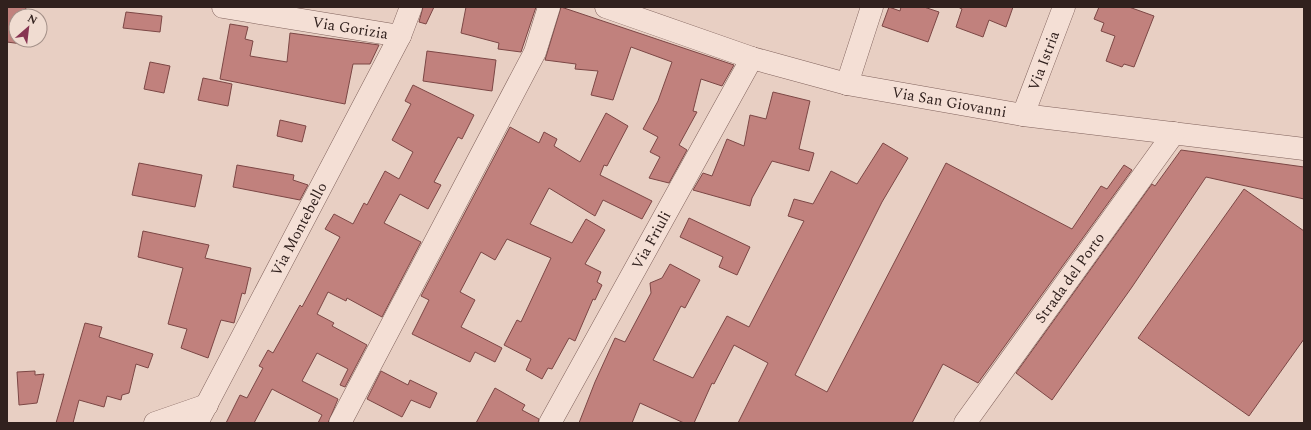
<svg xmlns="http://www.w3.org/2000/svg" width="1311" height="430" font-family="Spectral,serif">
	<rect width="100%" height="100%" fill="#e8cfc3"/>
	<path fill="#c1817d" stroke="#7c4745" d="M 7,7 L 26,7 L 25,16 L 16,16 L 16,40 L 22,40 L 22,44 L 7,42 Z
		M 423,7 L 434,7 L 426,24 L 419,22 Z
		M 466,7 L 536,7 L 521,52 L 498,49 L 499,43 L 461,33 Z
		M 561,7 L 734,65 L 722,86 L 701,79 L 693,111 L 697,112 L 679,145 L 687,150 L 669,183 L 649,178 L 660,157 L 650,152 L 658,137 L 643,129 L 658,101 L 672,62 L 631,47 L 613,100 L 591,95 L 598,71 L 575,69 L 576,64 L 545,60 Z
		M 889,7 L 900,11 L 901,7 L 924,7 L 939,12 L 928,42 L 882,26 Z
		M 958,7 L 1013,7 L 1006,27 L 989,20 L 983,37 L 956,27 L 962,9 Z
		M 1099,7 L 1129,7 L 1154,16 L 1134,67 L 1124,64 L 1122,67 L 1106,61 L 1115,36 L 1101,31 L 1104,23 L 1094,19 Z
		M 126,12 L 162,16 L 160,32 L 123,28 Z
		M 230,24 L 248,27 L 245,39 L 253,41 L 250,56 L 287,62 L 290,33 L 379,45 L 370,64 L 353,64 L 345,104 L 220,79 Z
		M 427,51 L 496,60 L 492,91 L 423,81 Z
		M 150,62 L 170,66 L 164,93 L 144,89 Z
		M 203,78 L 232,84 L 228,106 L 198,100 Z
		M 413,85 L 474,115 L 462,139 L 458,137 L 434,182 L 441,185 L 428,209 L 400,194 L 384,223 L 421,242 L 382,317 L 347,298 L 346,301 L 328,292 L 317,314 L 334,323 L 332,326 L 367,345 L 345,387 L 340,385 L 348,369 L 317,353 L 302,381 L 338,399 L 328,423 L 318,423 L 322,415 L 272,389 L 254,423 L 226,423 L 240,395 L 247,398 L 263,368 L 259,366 L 268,350 L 273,353 L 300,305 L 302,307 L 340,237 L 325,229 L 334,214 L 353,224 L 364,203 L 367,205 L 385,171 L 399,179 L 413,152 L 392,140 L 411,104 L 405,101 Z
		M 773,92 L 810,101 L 799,149 L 814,153 L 809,171 L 772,161 L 752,198 L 750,206 L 693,190 L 703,173 L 712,176 L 727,139 L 744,146 L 750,115 L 766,119 Z
		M 606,113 L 628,126 L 607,166 L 604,165 L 600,175 L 652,201 L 642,219 L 603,200 L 595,216 L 549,188 L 530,224 L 572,243 L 586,219 L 605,230 L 585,264 L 601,272 L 597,282 L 602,285 L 595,300 L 593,299 L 575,341 L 569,338 L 552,369 L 548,368 L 542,379 L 526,370 L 531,359 L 504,345 L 517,320 L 521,322 L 551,258 L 507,239 L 495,260 L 481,252 L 460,292 L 475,300 L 461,327 L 502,348 L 495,362 L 475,352 L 470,362 L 412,334 L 429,300 L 421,296 L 510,127 L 539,143 L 544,132 L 557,139 L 554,146 L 580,162 Z
		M 280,120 L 306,126 L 302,142 L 277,136 Z
		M 883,143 L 908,158 L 882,202 L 795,375 L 827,392 L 946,163 L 1072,229 L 1101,186 L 1107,189 L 1124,165 L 1132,170 L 978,383 L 943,364 L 912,423 L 738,423 L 768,363 L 734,345 L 714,384 L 712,383 L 694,423 L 684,423 L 640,403 L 632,423 L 579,423 L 595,382 L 615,338 L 625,342 L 651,293 L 650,283 L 662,278 L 670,264 L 700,280 L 685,308 L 681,306 L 653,360 L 693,378 L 727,316 L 749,327 L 804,221 L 788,216 L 794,199 L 813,204 L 831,171 L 857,184 Z
		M 1181,150 L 1304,167 L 1304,199 L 1206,177 L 1132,287 L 1052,400 L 1016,373 L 1152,184 L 1155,186 Z
		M 139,163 L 202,175 L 195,207 L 132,195 Z
		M 237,165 L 294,175 L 293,180 L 308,185 L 300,200 L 233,187 Z
		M 1244,189 L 1304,231 L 1304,339 L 1249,416 L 1138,338 Z
		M 689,218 L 750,247 L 737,275 L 719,267 L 723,257 L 680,237 Z
		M 143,231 L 209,245 L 205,258 L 251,268 L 245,294 L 242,293 L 234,323 L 221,320 L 208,358 L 181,348 L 187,329 L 168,324 L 183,268 L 138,257 Z
		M 85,323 L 102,327 L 99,337 L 153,354 L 148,368 L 136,364 L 129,393 L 122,395 L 121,400 L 107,396 L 104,407 L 79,400 L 73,423 L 56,423 Z
		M 35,371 L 35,375 L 44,374 L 37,403 L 19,405 L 17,372 Z
		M 381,371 L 408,385 L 410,380 L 437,393 L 430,408 L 411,400 L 402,417 L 367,399 Z
		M 495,388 L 525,405 L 522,410 L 539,419 L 538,423 L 476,423 Z"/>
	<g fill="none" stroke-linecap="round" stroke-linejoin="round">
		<g stroke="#80625c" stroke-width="23">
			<g id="street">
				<path id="s1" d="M 223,7 L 400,36 L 411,7"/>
				<path id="s2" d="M 606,7 L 752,58 L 847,84 L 1023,115 L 1304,149"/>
				<path d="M 847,84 L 872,7"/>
				<path id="s3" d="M 1023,115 L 1064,7"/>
				<path d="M 155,423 L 207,405"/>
				<path id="s4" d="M 197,423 L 400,36"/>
				<path d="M 340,423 L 535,52 L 549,7"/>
				<path id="s5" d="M 550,423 L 752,58"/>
				<path id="s6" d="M 965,423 L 1174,133"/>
			</g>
		</g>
		<use href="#street" stroke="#f4dfd5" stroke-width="22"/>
	</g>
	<g text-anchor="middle" stroke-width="3.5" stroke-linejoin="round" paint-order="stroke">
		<g font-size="15" fill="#31211e" stroke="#f0dcd1">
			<text dy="5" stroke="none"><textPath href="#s1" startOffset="129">Via Gorizia</textPath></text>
			<text dy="5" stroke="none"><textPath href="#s3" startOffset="58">Via Istria</textPath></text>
			<text dy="5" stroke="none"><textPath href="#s2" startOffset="357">Via San Giovanni</textPath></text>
			<text dy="5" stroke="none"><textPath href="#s4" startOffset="219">Via Montebello</textPath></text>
			<text dy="5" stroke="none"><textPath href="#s5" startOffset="209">Via Friuli</textPath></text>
			<text dy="5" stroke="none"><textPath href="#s6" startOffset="179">Strada del Porto</textPath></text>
		</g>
	</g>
	<rect width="1311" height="430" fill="none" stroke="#31211e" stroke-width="16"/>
	<g transform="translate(28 28) rotate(28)"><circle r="19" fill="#f0dcd1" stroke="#a49189"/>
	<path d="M0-3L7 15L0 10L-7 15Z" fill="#873452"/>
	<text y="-6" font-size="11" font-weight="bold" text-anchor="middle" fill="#31211e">N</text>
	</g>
</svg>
